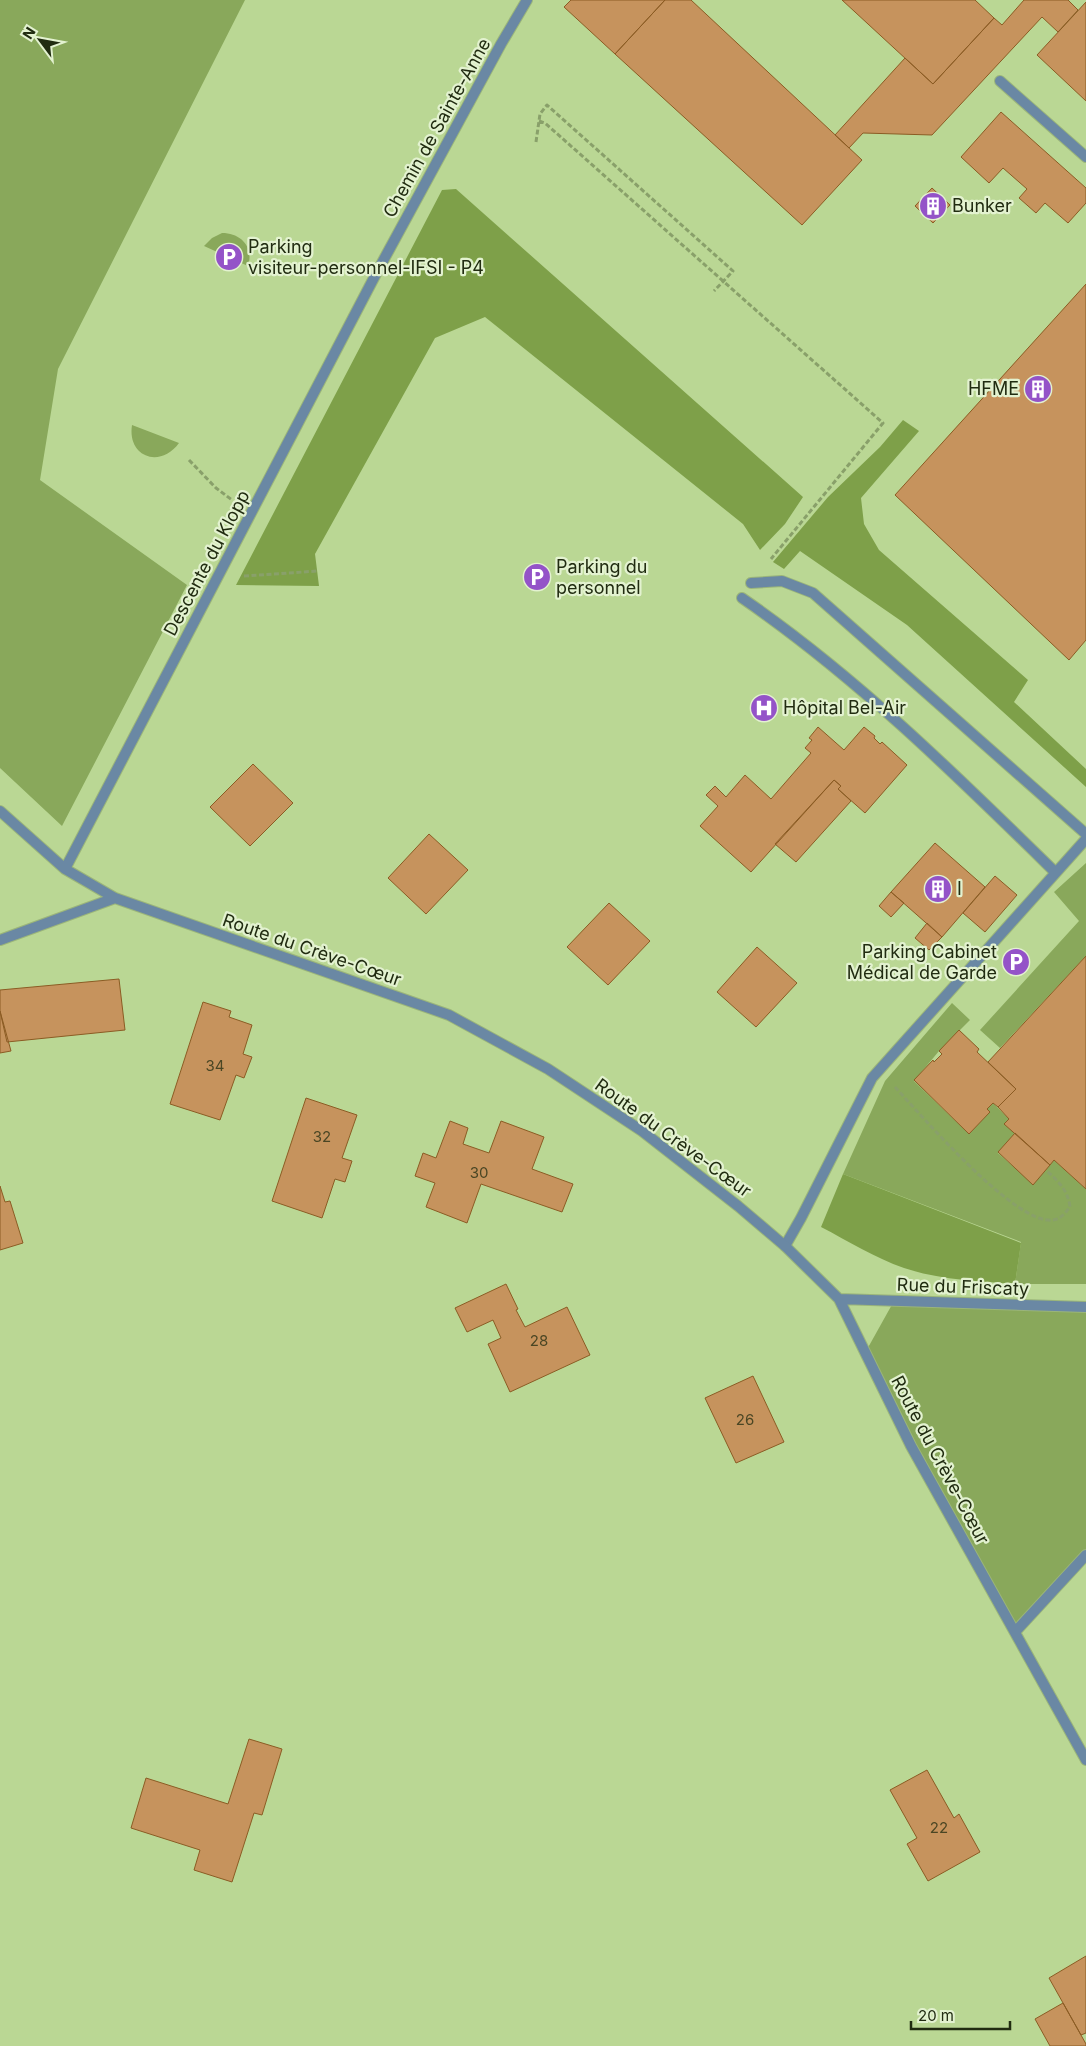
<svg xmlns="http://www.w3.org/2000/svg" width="1086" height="2046" font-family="Inter,sans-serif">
	<rect width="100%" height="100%" fill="#bad794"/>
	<path fill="#89a85b" d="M 0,0 L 245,0 L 58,369 L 40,480 L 187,585 L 62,826 L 0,768 Z
		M 222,233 C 241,233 254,247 248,266 L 204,246 L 212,238 Z
		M 132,425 L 179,443 C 160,469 127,457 132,425 Z
		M 1086,863 L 1086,956 L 1000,1048 L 980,1030 L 1079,921 L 1054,892 Z
		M 952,1003 L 970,1020 L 939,1051 L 914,1081 L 969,1134 L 989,1112 L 987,1109 L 993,1103 L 1009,1119 L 1005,1124 L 1015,1133 L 998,1153 L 1033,1184 L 1054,1160 L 1086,1189 L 1086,1284 L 1015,1284 L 1021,1242 L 843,1174 L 885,1081 Z
		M 894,1301 L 1086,1307 L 1086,1555 L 1015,1632 L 865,1353 Z"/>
	<path fill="#7ea049" d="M 456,189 L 803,497 L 785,524 L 760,550 L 743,524 L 485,317 L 435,338 L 315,554 L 319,586 L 236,585 L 442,190 Z
		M 903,420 L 919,431 L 861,498 L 864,524 L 879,550 L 1028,680 L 1014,702 L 1086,769 L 1086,787 L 907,625 L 800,551 L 784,569 L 773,562 L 828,497 L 880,447 Z
		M 843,1174 L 1021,1243 L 1015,1284 C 978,1281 940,1280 904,1268 C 875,1258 848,1241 821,1227 Z"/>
	<path fill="#c6935d" stroke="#8b5c24" d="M 571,0 L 665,0 L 615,54 L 564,7 Z
		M 665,0 L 691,0 L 862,160 L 802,225 L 615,54 Z
		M 842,0 L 975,0 L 994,18 L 933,84 Z
		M 1024,0 L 1068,0 L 1078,10 L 1058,32 L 1042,17 L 932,135 L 863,133 L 849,148 L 835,135 L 905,58 L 933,84 L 994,18 L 1002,25 Z
		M 1086,2 L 1086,101 L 1037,55 Z
		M 1001,112 L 1086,188 L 1086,203 L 1068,223 L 1045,203 L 1036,213 L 1019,198 L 1027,189 L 1003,168 L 989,183 L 961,157 Z
		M 932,188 L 950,205 L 933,223 L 915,206 Z
		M 1086,284 L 1086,640 L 1069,660 L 895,495 Z
		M 818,727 L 844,750 L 864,727 L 875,736 L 874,738 L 880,744 L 882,742 L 907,765 L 865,813 L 838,789 L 841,786 L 834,780 L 751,872 L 700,826 L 718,806 L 706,795 L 715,786 L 726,797 L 745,775 L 771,799 L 811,753 L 805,748 L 812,740 L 809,738 Z
		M 253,764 L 293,803 L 250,846 L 210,807 Z
		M 834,780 L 841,786 L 838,789 L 851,801 L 796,862 L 775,844 Z
		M 429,834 L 468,870 L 426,914 L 388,878 Z
		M 935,843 L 985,887 L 942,937 L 891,892 Z
		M 995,876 L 1017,895 L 985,932 L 963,913 Z
		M 891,892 L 904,903 L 891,917 L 879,906 Z
		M 609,903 L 650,941 L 608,985 L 567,947 Z
		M 927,923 L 942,937 L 929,950 L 915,938 Z
		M 757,947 L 797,983 L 756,1027 L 717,992 Z
		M 1086,956 L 1086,1189 L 1054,1160 L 1050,1165 L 1004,1124 L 1009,1119 L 998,1107 L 1016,1089 L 988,1062 Z
		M 119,979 L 125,1030 L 7,1042 L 0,1011 L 0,990 Z
		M 203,1002 L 231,1011 L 229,1017 L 252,1025 L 243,1054 L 252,1057 L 244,1078 L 236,1075 L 220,1120 L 170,1104 Z
		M 0,1011 L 11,1051 L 0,1053 Z
		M 959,1030 L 979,1049 L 977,1052 L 1016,1089 L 998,1107 L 993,1103 L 987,1109 L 990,1112 L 969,1134 L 914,1080 L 933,1060 L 934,1062 L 942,1054 L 939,1051 Z
		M 306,1098 L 357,1115 L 342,1158 L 352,1161 L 345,1182 L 335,1179 L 322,1218 L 272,1201 Z
		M 450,1121 L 468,1128 L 463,1144 L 489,1153 L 501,1121 L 544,1137 L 532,1169 L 573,1184 L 562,1212 L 481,1184 L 467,1223 L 426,1207 L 435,1183 L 415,1176 L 423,1153 L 436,1158 Z
		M 1015,1133 L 1050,1165 L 1033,1185 L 998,1152 Z
		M 0,1186 L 5,1202 L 10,1201 L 23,1243 L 0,1250 Z
		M 506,1284 L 518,1309 L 516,1310 L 525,1327 L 567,1307 L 590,1355 L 510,1392 L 488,1344 L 501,1338 L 493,1320 L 467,1332 L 455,1308 Z
		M 753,1376 L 784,1442 L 736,1463 L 705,1398 Z
		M 249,1739 L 282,1749 L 262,1815 L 254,1813 L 232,1882 L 194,1870 L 200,1850 L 131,1828 L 146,1778 L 228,1804 Z
		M 927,1770 L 954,1818 L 959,1814 L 980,1852 L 928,1881 L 907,1844 L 917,1838 L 890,1790 Z
		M 1086,1956 L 1086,2033 L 1081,2035 L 1049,1978 Z
		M 1063,2003 L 1086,2044 L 1086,2046 L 1050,2046 L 1035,2019 Z"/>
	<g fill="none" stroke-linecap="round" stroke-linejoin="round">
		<g stroke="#9bb57a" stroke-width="12">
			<path id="lane" d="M 1000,81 L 1086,157
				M 751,583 L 782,581 L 813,593 L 1086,834
				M 742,598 C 857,677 956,775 1055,872
				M 785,1246 L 801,1218 L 872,1078 L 1086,839"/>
		</g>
		<g stroke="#9bb57a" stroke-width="12">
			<path id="street" d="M 0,811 L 65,869 L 115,898 L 449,1015 L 548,1069 L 642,1131 L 738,1206 L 785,1246 L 839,1299 L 911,1446 L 1086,1760
				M 65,869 L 377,272 L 501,44 L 527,0
				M 0,940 L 115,898
				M 839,1299 L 1086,1307
				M 1015,1632 L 1086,1555"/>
		</g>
		<path stroke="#89a06a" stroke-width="3" stroke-dasharray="5 2.5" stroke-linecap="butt" d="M 539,121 L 545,123 L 883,423 L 771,559
			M 536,142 L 540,114 L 547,105 L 733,271 L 714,291
			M 189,460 L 216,488 L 232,500
			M 244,576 L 318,571
			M 895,1087 C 921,1115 1016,1226 1053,1220 C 1061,1219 1065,1213 1070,1207 C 1068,1190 1058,1181 1046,1170"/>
		<use href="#lane" stroke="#6a88a4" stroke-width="10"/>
		<use href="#street" stroke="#6a88a4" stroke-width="10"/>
	</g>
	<defs>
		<g id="building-disc" transform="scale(1.4375)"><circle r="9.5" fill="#9453c8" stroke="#e3f2d0"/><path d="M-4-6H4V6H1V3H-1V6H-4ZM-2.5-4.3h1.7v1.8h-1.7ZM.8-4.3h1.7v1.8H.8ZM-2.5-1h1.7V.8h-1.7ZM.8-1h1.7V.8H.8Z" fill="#fff"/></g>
		<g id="parking-disc" transform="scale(1.4375)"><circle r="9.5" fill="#9453c8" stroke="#e3f2d0"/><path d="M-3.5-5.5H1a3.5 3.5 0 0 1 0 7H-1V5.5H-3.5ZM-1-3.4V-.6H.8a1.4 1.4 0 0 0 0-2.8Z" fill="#fff"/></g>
		<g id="hospital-disc" transform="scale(1.4375)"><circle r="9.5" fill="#9453c8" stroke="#e3f2d0"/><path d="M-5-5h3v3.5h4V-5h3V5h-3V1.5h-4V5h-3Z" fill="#fff"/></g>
	</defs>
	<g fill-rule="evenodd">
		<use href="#building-disc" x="933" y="206"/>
		<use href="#parking-disc" x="229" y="257"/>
		<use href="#building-disc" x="1038" y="389"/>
		<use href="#parking-disc" x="537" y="577"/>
		<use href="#hospital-disc" x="764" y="708"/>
		<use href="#building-disc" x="938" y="889"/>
		<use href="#parking-disc" x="1016" y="962"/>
	</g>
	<g text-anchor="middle" stroke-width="4.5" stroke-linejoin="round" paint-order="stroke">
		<g font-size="15" fill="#4a4624">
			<text x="215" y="1071">34</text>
			<text x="322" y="1142">32</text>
			<text x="479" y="1178">30</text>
			<text x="539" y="1346">28</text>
			<text x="745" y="1425">26</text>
			<text x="939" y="1833">22</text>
		</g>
		<g font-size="18" fill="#212c11" stroke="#e3f2d0">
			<text transform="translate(437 128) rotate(-61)" y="6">Chemin de Sainte-Anne</text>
			<text transform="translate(207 563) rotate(-62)" y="6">Descente du Klopp</text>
			<text transform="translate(312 950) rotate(19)" y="6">Route du Crève-Cœur</text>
			<text transform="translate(673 1138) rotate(36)" y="6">Route du Crève-Cœur</text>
			<text transform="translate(963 1287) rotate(2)" y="6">Rue du Friscaty</text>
			<text transform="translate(940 1460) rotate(62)" y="6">Route du Crève-Cœur</text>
		</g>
		<g font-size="18" fill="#212c11" stroke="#e3f2d0" text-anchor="start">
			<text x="952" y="212">Bunker</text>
			<text x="248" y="253">Parking<tspan x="248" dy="21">visiteur-personnel-IFSI - P4</tspan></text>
			<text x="1019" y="395" text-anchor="end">HFME</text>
			<text x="556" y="573">Parking du<tspan x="556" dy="21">personnel</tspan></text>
			<text x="783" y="714">Hôpital Bel-Air</text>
			<text x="957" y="895">I</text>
			<text x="997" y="958" text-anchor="end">Parking Cabinet<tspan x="997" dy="21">Médical de Garde</tspan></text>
		</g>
	</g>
	<g transform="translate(40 40) rotate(302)" stroke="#e3f2d0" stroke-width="4" paint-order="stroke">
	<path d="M0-4L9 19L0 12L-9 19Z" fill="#212c11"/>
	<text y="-8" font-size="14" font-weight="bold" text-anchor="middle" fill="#212c11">N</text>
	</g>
	<path d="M911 2021v8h99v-8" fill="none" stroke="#212c11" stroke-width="2.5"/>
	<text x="918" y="2021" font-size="15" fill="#212c11" stroke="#e3f2d0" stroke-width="4" paint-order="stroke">20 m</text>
</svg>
